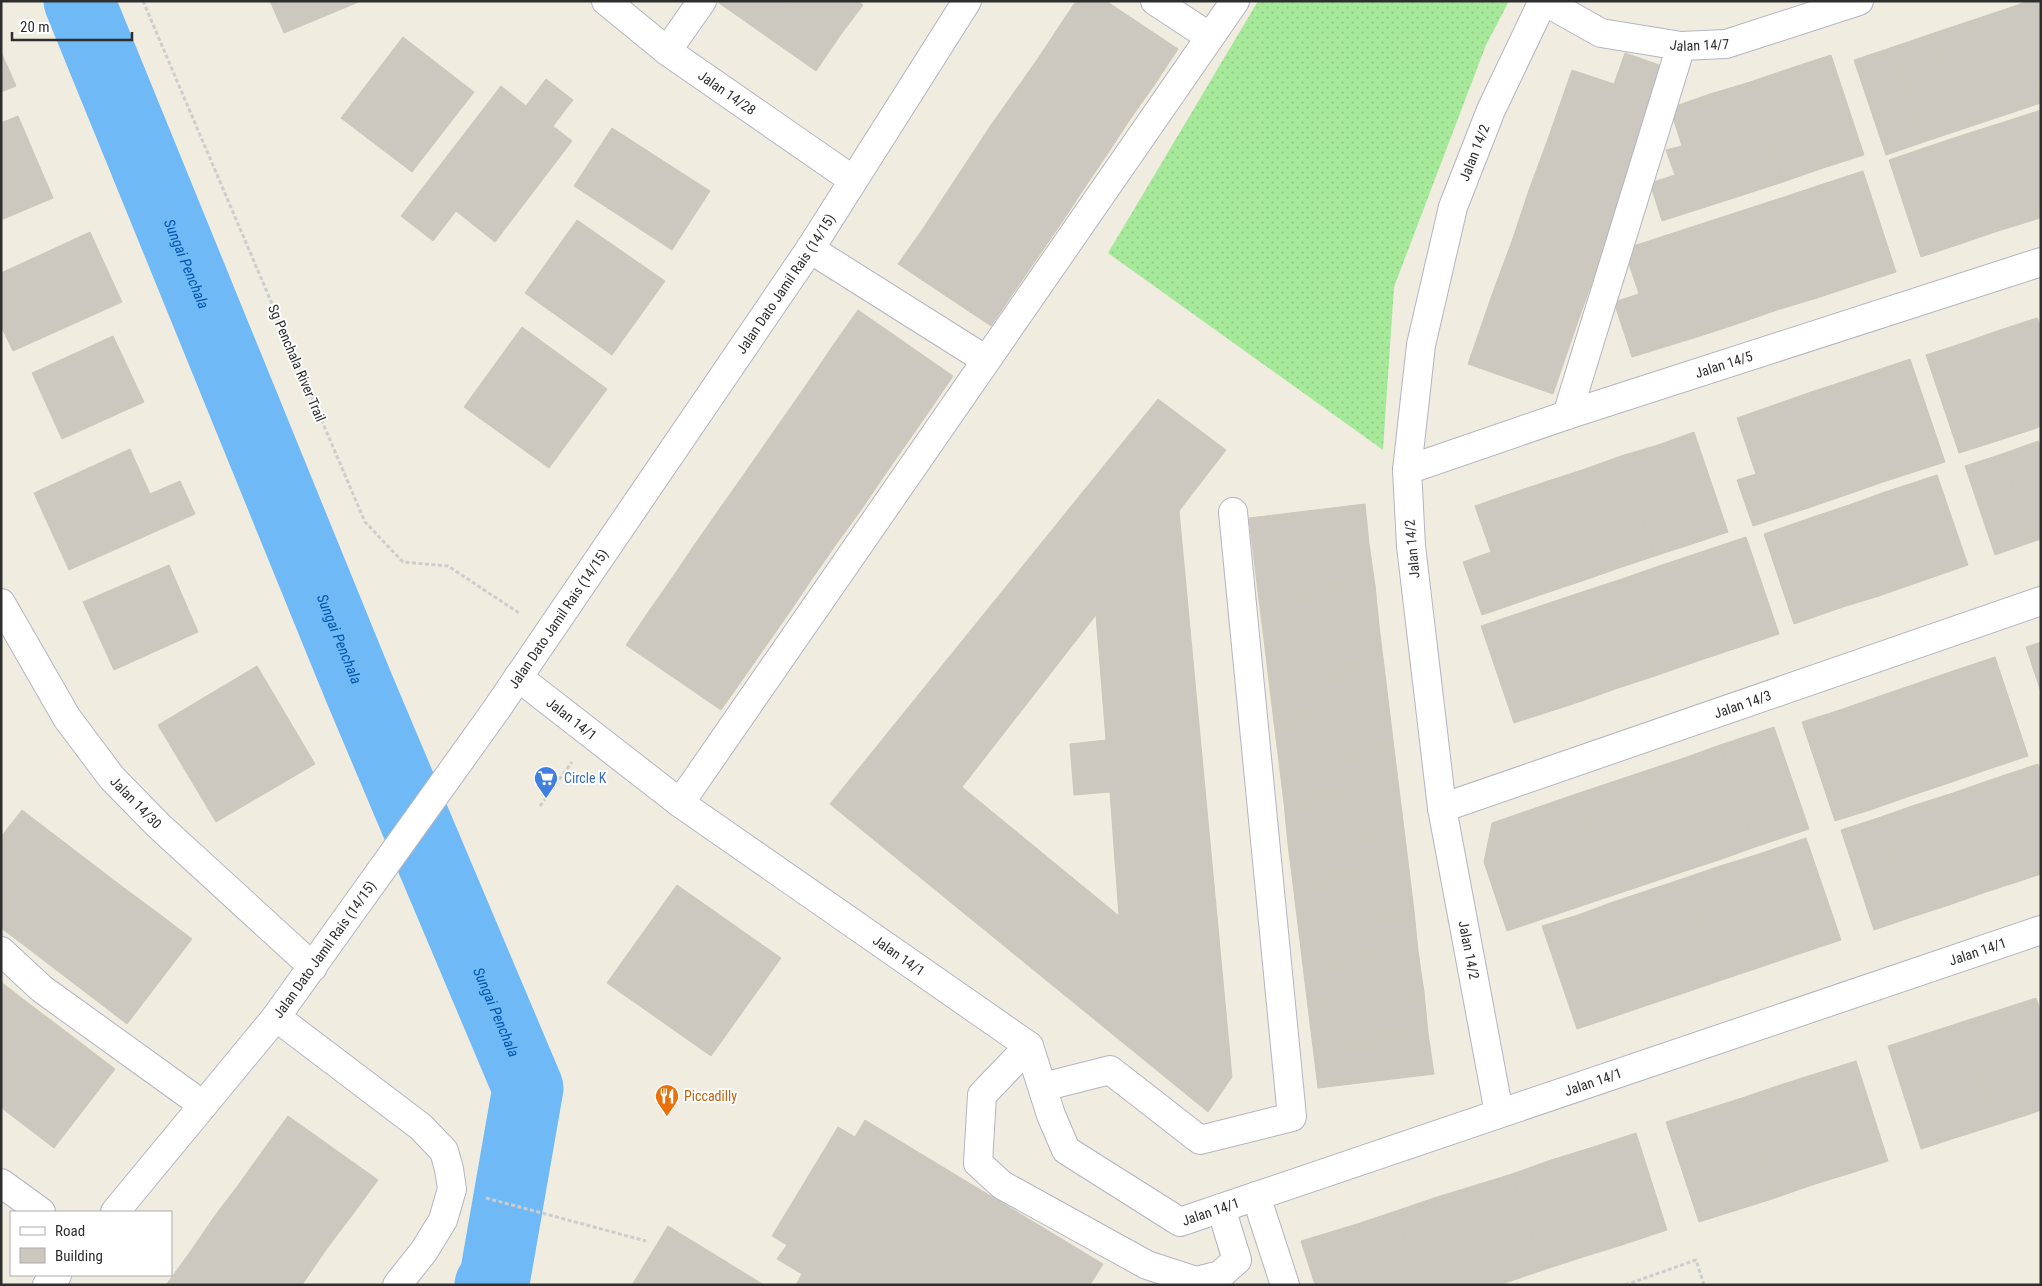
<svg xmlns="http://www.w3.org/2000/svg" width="2042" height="1286" font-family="'Roboto Condensed',sans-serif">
	<defs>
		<pattern id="grass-dots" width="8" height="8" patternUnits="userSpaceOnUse" patternTransform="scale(1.25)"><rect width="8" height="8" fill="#a7e99a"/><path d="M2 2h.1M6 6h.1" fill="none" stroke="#90c885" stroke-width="1.8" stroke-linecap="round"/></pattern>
	</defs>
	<rect width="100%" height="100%" fill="#f0ece0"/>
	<path fill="url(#grass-dots)" d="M 1258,1 L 1509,1 L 1486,45 L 1394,287 L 1383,450 L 1108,253 Z"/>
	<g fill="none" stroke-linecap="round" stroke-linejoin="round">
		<path stroke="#6fbaf6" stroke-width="71" id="s1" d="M 79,1 L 359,688 L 528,1088 L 495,1277 L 490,1285"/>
	</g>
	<path fill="#ccc8bf" stroke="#ccc8b9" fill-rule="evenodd" d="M 270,1 L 361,1 L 284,33 Z
		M 720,1 L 788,1 L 839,37 L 816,71 L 719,3 Z
		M 788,1 L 858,1 L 863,5 L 839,37 Z
		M 1076,1 L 1106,1 L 1178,49 L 1155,84 L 1062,22 Z
		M 2029,1 L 2041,1 L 2041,103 L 2009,8 Z
		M 2009,8 L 2041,103 L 2002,116 L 1970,21 Z
		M 1970,21 L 2002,116 L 1963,129 L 1931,34 Z
		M 1062,22 L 1155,84 L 1131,118 L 1039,57 Z
		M 1931,34 L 1963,129 L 1924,142 L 1893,47 Z
		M 403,37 L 474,92 L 412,172 L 341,118 Z
		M 1893,47 L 1924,142 L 1886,155 L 1854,60 Z
		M 1,52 L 16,86 L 1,92 Z
		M 1625,53 L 1668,68 L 1632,168 L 1548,139 L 1572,70 L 1614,84 Z
		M 1831,55 L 1864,155 L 1823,168 L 1791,68 Z
		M 1039,57 L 1131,118 L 1108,153 L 1015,91 Z
		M 1791,68 L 1823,168 L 1783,182 L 1750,82 Z
		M 546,79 L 573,100 L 553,126 L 572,141 L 495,242 L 456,211 L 433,241 L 401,216 L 501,86 L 526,106 Z
		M 1750,82 L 1783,182 L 1743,195 L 1710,94 Z
		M 1015,91 L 1108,153 L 1085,187 L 991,125 Z
		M 1710,94 L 1743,195 L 1662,221 L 1650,183 L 1675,175 L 1666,150 L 1682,146 L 1670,108 Z
		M 2041,110 L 2041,217 L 2037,219 L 2004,122 Z
		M 18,116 L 53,198 L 1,220 L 1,123 Z
		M 2004,122 L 2037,219 L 1998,231 L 1966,134 Z
		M 991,125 L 1085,187 L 1062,222 L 968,160 Z
		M 612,128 L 710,191 L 672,250 L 574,186 Z
		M 1966,134 L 1998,231 L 1960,244 L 1927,147 Z
		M 1548,139 L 1632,168 L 1615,220 L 1529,190 Z
		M 1927,147 L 1960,244 L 1921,257 L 1889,160 Z
		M 968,160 L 1062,222 L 1038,257 L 945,195 Z
		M 1863,171 L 1896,272 L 1856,285 L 1823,184 Z
		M 1823,184 L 1856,285 L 1817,298 L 1784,197 Z
		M 1529,190 L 1615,220 L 1596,271 L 1512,241 Z
		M 945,195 L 1038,257 L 1014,292 L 922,230 Z
		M 1784,197 L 1817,298 L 1777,310 L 1744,210 Z
		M 1744,210 L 1777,310 L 1737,324 L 1704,223 Z
		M 577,220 L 665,281 L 612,355 L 525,293 Z
		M 1704,223 L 1737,324 L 1697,337 L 1664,236 Z
		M 922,230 L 1014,292 L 991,326 L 898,264 Z
		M 90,232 L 122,302 L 13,351 L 1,326 L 1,273 Z
		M 1664,236 L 1697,337 L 1632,357 L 1614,302 L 1639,294 L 1624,249 Z
		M 1512,241 L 1596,271 L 1578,321 L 1493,292 Z
		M 1493,292 L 1578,321 L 1553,394 L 1468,364 Z
		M 858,310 L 953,376 L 930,410 L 834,344 Z
		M 2037,318 L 2041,328 L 2041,426 L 2034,429 L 2000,330 Z
		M 522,327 L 607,389 L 549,468 L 464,407 Z
		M 2000,330 L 2034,429 L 1997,441 L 1963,343 Z
		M 113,336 L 144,402 L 62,439 L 32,373 Z
		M 1963,343 L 1997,441 L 1959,453 L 1926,355 Z
		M 834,344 L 930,410 L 907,443 L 811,378 Z
		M 1910,359 L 1945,462 L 1883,482 L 1848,380 Z
		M 811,378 L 907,443 L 884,476 L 788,411 Z
		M 1848,380 L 1883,482 L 1846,495 L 1811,392 Z
		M 1811,392 L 1846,495 L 1808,508 L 1774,405 Z
		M 1158,399 L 1226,450 L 1179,511 L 1232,1077 L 1208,1112 L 830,804 ZM 1096,615 L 1106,740 L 1070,744 L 1074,795 L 1110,792 L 1119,916 L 962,787 Z
		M 1774,405 L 1808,508 L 1753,526 L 1737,480 L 1756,474 L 1737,418 Z
		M 788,411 L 884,476 L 861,510 L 765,444 Z
		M 1694,432 L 1728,532 L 1692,544 L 1658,445 Z
		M 2038,441 L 2041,448 L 2041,539 L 2032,542 L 2002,454 Z
		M 765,444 L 861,510 L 837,543 L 742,477 Z
		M 1658,445 L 1692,544 L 1655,556 L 1621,456 Z
		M 130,449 L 150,494 L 180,481 L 195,514 L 69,570 L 34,493 Z
		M 2002,454 L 2032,542 L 1995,555 L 1965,466 Z
		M 1621,456 L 1655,556 L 1619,568 L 1585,469 Z
		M 1585,469 L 1619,568 L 1582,581 L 1548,481 Z
		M 1937,475 L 1968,565 L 1916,583 L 1885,492 Z
		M 742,477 L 837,543 L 814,576 L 718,511 Z
		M 1548,481 L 1582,581 L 1546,593 L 1512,493 Z
		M 1885,492 L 1916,583 L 1879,596 L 1849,505 Z
		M 1512,493 L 1546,593 L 1482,615 L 1463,562 L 1491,552 L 1475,506 Z
		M 1365,504 L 1369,544 L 1254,559 L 1249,518 Z
		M 1849,505 L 1879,596 L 1843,607 L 1813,517 Z
		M 718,511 L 814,576 L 791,610 L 695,544 Z
		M 1813,517 L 1843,607 L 1794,624 L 1764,534 Z
		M 1746,537 L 1779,634 L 1728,651 L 1695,554 Z
		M 695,544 L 791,610 L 768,643 L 672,578 Z
		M 1369,544 L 1375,585 L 1259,600 L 1254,559 Z
		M 1695,554 L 1728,651 L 1692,663 L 1659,566 Z
		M 169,565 L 198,632 L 114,670 L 83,602 Z
		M 1659,566 L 1692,663 L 1655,676 L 1622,579 Z
		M 672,578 L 768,643 L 745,676 L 649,611 Z
		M 1622,579 L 1655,676 L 1618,688 L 1585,591 Z
		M 1375,585 L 1379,626 L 1264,640 L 1259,600 Z
		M 1585,591 L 1618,688 L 1582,701 L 1549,603 Z
		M 1549,603 L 1582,701 L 1514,723 L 1481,626 Z
		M 649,611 L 745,676 L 721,710 L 626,645 Z
		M 1379,626 L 1384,666 L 1269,681 L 1264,640 Z
		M 2041,642 L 2041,692 L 2026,647 Z
		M 1995,657 L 2028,756 L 1986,770 L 1953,671 Z
		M 257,666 L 315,764 L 216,822 L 158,725 Z
		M 1384,666 L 1389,707 L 1274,722 L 1269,681 Z
		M 1953,671 L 1986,770 L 1949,783 L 1915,684 Z
		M 1915,684 L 1949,783 L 1910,796 L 1877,697 Z
		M 1877,697 L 1910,796 L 1873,809 L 1840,710 Z
		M 1389,707 L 1394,748 L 1279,762 L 1274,722 Z
		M 1840,710 L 1873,809 L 1835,821 L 1802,722 Z
		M 1774,727 L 1809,829 L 1755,847 L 1720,745 Z
		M 1720,745 L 1755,847 L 1719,860 L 1684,758 Z
		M 1394,748 L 1399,789 L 1284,803 L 1279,762 Z
		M 1684,758 L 1719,860 L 1682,872 L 1648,770 Z
		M 2038,764 L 2041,771 L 2041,874 L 2023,880 L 1990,780 Z
		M 1648,770 L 1682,872 L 1647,884 L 1612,782 Z
		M 1990,780 L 2023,880 L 1986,892 L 1953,793 Z
		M 1612,782 L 1647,884 L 1611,896 L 1576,794 Z
		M 1399,789 L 1404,829 L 1288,844 L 1284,803 Z
		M 1953,793 L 1986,892 L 1949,905 L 1915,805 Z
		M 1576,794 L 1611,896 L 1507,931 L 1484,862 L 1492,823 Z
		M 1915,805 L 1949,905 L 1912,917 L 1878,818 Z
		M 22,810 L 56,836 L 1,907 L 1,837 Z
		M 1878,818 L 1912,917 L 1874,930 L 1841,830 Z
		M 1404,829 L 1409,870 L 1293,884 L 1288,844 Z
		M 56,836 L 90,862 L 25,946 L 1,928 L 1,907 Z
		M 1806,838 L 1841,940 L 1790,957 L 1756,855 Z
		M 1756,855 L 1790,957 L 1755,969 L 1720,866 Z
		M 90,862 L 124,888 L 59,972 L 25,946 Z
		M 1720,866 L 1755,969 L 1719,981 L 1685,878 Z
		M 1409,870 L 1414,911 L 1298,925 L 1293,884 Z
		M 1685,878 L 1719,981 L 1684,993 L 1649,890 Z
		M 677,885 L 781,958 L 711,1056 L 607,983 Z
		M 124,888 L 158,913 L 93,998 L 59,972 Z
		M 1649,890 L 1684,993 L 1648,1005 L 1613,902 Z
		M 1613,902 L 1648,1005 L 1613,1017 L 1578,915 Z
		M 1414,911 L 1418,951 L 1303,966 L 1298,925 Z
		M 158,913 L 192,939 L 127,1024 L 93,998 Z
		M 1578,915 L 1613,1017 L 1577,1029 L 1542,926 Z
		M 1418,951 L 1424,992 L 1308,1007 L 1303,966 Z
		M 1,982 L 32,1006 L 1,1045 Z
		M 1424,992 L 1428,1033 L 1313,1047 L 1308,1007 Z
		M 2036,998 L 2041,1012 L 2041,1110 L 2033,1113 L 1999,1010 Z
		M 32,1006 L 64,1030 L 3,1109 L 1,1108 L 1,1045 Z
		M 1999,1010 L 2033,1113 L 1996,1125 L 1962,1022 Z
		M 1962,1022 L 1996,1125 L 1958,1137 L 1925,1034 Z
		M 64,1030 L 115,1069 L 54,1148 L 3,1109 Z
		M 1428,1033 L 1434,1074 L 1318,1088 L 1313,1047 Z
		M 1925,1034 L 1958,1137 L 1921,1149 L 1888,1046 Z
		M 1856,1061 L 1888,1161 L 1851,1173 L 1818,1073 Z
		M 1818,1073 L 1851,1173 L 1812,1185 L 1780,1085 Z
		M 1780,1085 L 1812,1185 L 1775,1198 L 1742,1098 Z
		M 1742,1098 L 1775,1198 L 1737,1210 L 1704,1110 Z
		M 1704,1110 L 1737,1210 L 1699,1222 L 1666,1122 Z
		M 288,1116 L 378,1180 L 353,1214 L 264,1149 Z
		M 865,1120 L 1103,1264 L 1090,1285 L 796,1285 L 802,1274 L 777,1259 L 787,1245 L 772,1236 L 838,1127 L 855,1137 Z
		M 1636,1133 L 1667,1230 L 1622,1245 L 1590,1148 Z
		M 1590,1148 L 1622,1245 L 1583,1257 L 1551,1160 Z
		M 264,1149 L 353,1214 L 328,1247 L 239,1184 Z
		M 1551,1160 L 1583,1257 L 1543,1270 L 1512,1174 Z
		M 1512,1174 L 1543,1270 L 1505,1283 L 1473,1186 Z
		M 239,1184 L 328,1247 L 304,1282 L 214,1217 Z
		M 1473,1186 L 1505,1283 L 1498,1285 L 1462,1285 L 1434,1198 Z
		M 1434,1198 L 1462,1285 L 1419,1285 L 1396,1211 Z
		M 1396,1211 L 1419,1285 L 1377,1285 L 1357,1224 Z
		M 214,1217 L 304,1282 L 302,1285 L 236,1285 L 190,1252 Z
		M 1357,1224 L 1377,1285 L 1315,1285 L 1301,1241 Z
		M 668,1226 L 764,1285 L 632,1285 Z
		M 190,1252 L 236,1285 L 166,1285 Z"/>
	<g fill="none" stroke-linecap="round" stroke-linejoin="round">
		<g stroke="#b4b4c2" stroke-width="30">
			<g id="minor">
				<path id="s2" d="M 606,1 L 667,51 L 853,180"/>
				<path d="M 1155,1 L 1210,37"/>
				<path id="s3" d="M 1544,1 L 1601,33 L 1681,46 L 1726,44 L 1859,1"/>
				<path d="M 667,51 L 702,1"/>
				<path d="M 810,249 L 986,360"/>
				<path d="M 1567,415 L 1681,46"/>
				<path id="s4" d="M 1407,470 L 1567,415 L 2041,262"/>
				<path id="s5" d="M 1,603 L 67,718 L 112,778 L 159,826 L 313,967"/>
				<path id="s6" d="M 518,677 L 680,803 L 1029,1046 L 1051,1115 L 1066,1150 L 1180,1222 L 2041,930"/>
				<path d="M 680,803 L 1235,1"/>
				<path id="s7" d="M 1442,808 L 2041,601"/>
				<path d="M 1,951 L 42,989 L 203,1105"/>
				<path d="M 276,1017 L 421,1127 L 444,1151 L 449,1169 L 452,1189 L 443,1220 L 424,1251 L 397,1285"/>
				<path d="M 1029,1046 L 982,1095 L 978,1163 L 1002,1185 L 1147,1265 L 1196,1281 L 1220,1275 L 1237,1260 L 1221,1208"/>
				<path d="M 1043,1087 L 1110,1070 L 1200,1140 L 1292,1117 L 1233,512"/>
				<path id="s8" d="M 1499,1113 L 1442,808 L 1411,546 L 1407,470 L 1421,345 L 1453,207 L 1491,110 L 1543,1"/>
				<path d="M 1,1183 L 41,1212"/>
				<path d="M 1256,1196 L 1285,1285"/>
				<path id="s9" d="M 115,1212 L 276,1017 L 496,710 L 810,249 L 967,1"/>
				<path d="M 47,1285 L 57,1275"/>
			</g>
		</g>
		<path stroke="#cdcdcd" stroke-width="3" stroke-dasharray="4 2.5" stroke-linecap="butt" d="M 143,1 L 365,522 L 403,562 L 448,566 L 519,613
			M 540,806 L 572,762
			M 486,1198 L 646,1241
			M 1625,1285 L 1696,1260 L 1704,1285"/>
		<use href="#minor" stroke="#fff" stroke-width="28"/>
	</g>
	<defs>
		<g id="supermarket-pin" transform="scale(1.25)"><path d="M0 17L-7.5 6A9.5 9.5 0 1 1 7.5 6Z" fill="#3f7fe0" stroke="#fff"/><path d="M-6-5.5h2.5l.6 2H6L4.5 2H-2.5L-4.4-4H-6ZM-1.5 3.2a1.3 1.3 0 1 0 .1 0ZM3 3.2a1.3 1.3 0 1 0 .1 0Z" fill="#fff"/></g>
		<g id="restaurant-pin" transform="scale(1.25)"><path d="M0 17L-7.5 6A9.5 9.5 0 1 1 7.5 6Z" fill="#e8710a" stroke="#fff"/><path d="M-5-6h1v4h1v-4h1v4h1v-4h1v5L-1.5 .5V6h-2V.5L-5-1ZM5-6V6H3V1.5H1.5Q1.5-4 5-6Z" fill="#fff"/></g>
	</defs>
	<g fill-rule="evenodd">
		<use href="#supermarket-pin" x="546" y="778"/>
		<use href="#restaurant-pin" x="667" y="1096"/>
	</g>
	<g text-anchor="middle" stroke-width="4" stroke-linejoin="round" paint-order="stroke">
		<g font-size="14" fill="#2e2e2e" stroke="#fff">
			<text dy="5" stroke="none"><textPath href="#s3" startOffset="165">Jalan 14/7</textPath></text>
			<text dy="5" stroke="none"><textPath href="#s2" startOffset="152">Jalan 14/28</textPath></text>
			<text dy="5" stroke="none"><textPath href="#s8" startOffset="976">Jalan 14/2</textPath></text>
			<text dy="5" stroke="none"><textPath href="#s9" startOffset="1146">Jalan Dato Jamil Rais (14/15)</textPath></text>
			<text transform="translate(297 363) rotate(67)" y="5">Sg Penchala River Trail</text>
			<text dy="5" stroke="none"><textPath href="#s4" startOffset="334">Jalan 14/5</textPath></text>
			<text transform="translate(1412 549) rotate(-95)" y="5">Jalan 14/2</text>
			<text dy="5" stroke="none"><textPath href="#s9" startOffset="741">Jalan Dato Jamil Rais (14/15)</textPath></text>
			<text dy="5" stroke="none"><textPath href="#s7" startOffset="318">Jalan 14/3</textPath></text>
			<text dy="5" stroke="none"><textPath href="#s6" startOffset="68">Jalan 14/1</textPath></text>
			<text dy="5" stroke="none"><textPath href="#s5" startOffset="242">Jalan 14/30</textPath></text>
			<text dy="5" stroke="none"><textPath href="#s9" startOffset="336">Jalan Dato Jamil Rais (14/15)</textPath></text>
			<text transform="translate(1469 950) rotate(79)" y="5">Jalan 14/2</text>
			<text dy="5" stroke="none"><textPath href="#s6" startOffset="1718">Jalan 14/1</textPath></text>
			<text dy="5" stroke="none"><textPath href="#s6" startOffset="472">Jalan 14/1</textPath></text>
			<text dy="5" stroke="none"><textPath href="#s6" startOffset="1312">Jalan 14/1</textPath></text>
			<text dy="5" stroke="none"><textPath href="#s6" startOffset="908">Jalan 14/1</textPath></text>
		</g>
		<g font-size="14" fill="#366cbe" stroke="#fff" text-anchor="start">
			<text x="564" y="783">Circle K</text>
		</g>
		<g font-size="14" fill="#c56008" stroke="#fff" text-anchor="start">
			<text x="684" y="1101">Piccadilly</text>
		</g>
		<g font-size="15" font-style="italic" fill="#0555aa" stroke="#fff">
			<text dy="5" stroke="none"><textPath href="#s1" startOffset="284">Sungai Penchala</textPath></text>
			<text dy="5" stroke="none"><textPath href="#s1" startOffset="689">Sungai Penchala</textPath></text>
			<text dy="5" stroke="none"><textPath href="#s1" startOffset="1094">Sungai Penchala</textPath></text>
		</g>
	</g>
	<rect width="2042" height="1286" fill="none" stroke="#2e2e2e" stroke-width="5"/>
	<rect x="10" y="1211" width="162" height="65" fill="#ffffff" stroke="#ababab"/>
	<rect x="20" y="1227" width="25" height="8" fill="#ffffff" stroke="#ababab"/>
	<text x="55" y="1236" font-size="15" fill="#2e2e2e">Road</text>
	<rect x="20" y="1248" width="25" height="15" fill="#ccc8bf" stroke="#ababab"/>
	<text x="55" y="1261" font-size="15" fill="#2e2e2e">Building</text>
	<path d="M12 32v8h120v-8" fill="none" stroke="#2e2e2e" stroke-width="2.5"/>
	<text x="20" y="32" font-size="15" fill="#2e2e2e" stroke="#ffffff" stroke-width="4" paint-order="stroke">20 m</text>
</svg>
